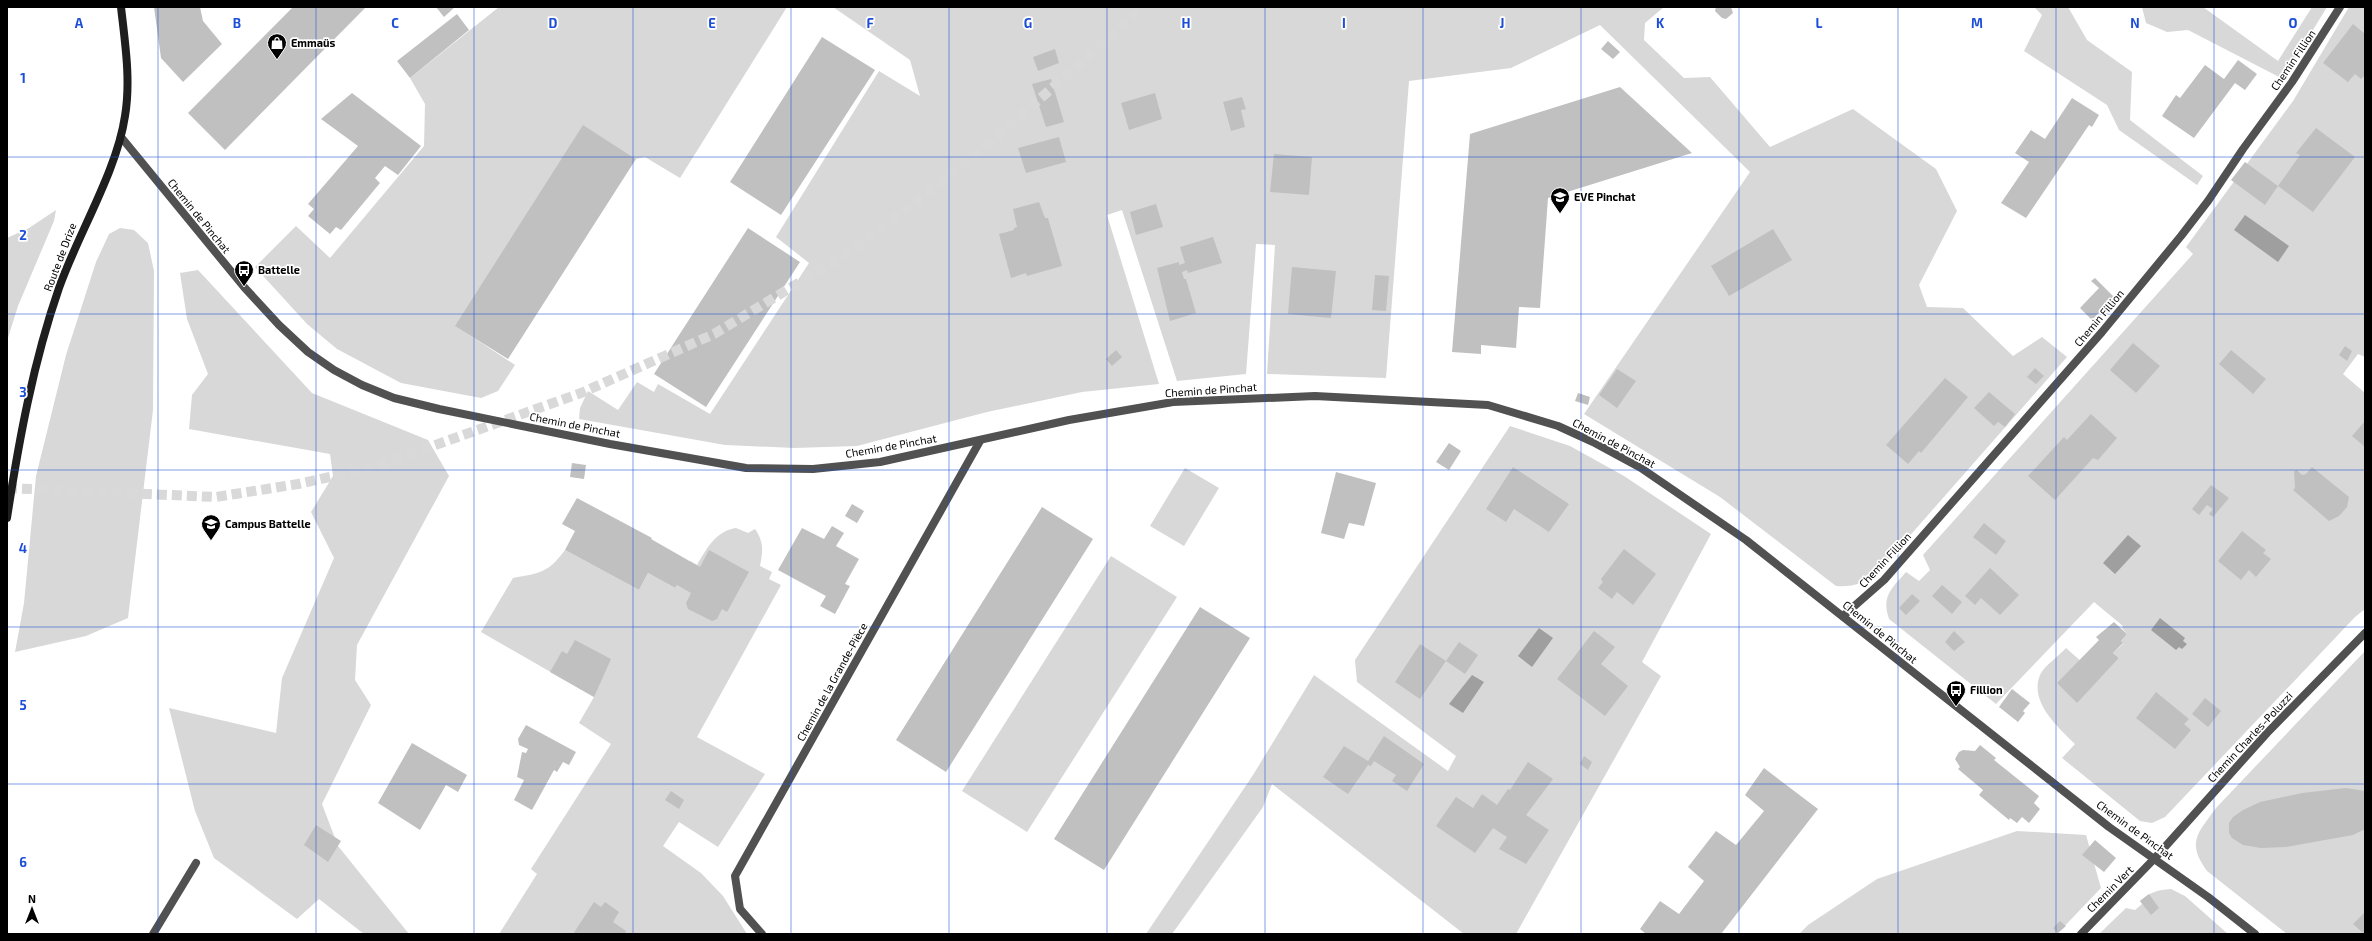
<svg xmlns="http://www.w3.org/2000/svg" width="2372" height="941" font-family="'Exo 2',sans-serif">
	<rect width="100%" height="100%" fill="#fff"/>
	<path fill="#d8d8d8" d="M 499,7 L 787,7 L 680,178 L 645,157 L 636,159 L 584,126 L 456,326 L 515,365 L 498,391 L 481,398 L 401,383 L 337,349 L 307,324 L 255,267 L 296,226 L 330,258 L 424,146 L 425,104 L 410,78 Z
		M 833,7 L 1664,7 L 1645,23 L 1644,40 L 1684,78 L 1710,77 L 1770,147 L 1853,109 L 1936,169 L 1957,211 L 1919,285 L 1927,307 L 1963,308 L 2013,356 L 2042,337 L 2067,357 L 1877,573 C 1863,584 1853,587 1836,586 L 1720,497 L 1584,414 L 1750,172 L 1600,25 L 1511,68 L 1409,81 L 1386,378 L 1267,374 L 1275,245 L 1256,244 L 1246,374 L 1177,381 L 1122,210 L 1107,215 L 1159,384 L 1082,392 L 987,412 L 857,446 L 794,448 L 725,445 L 579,419 L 580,408 L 588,391 L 618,410 L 637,382 L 654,392 L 658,384 L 710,414 L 809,263 L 776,237 L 879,71 L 920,96 L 910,60 Z
		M 2034,7 L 2068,7 L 2087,40 L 2132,72 L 2130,120 L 2203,176 L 2197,185 L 2119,130 L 2107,105 L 2024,51 L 2042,15 Z
		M 2142,7 L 2203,7 L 2278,61 L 2312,7 L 2327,7 L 2283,79 L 2188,30 L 2167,32 L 2146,23 Z
		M 2349,7 L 2365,7 L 2365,357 L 2358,354 L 2343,374 L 2365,393 L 2365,609 L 2355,617 L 2165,817 L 2152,823 L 2140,821 L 2062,758 L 2075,744 C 2058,727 2029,702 2040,675 C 2044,666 2059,656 2066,648 L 2100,678 L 2119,658 L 2113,653 L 2123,644 L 2121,641 L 2127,634 L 2122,628 L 2123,626 L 2094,602 L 1996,704 L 1889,619 C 1881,596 1892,588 1906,572 L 1919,581 L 1930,570 L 1923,555 L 2193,254 L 2186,247 L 2293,101 Z
		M 56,210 L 54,221 L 18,306 L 7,341 L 7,238 L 29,228 Z
		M 120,228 L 134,230 L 148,243 L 154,271 L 153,410 L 128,618 L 86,636 L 15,652 L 24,603 L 36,476 L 66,355 L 96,262 L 109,234 Z
		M 198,270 L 312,393 L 428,440 L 449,476 L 357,645 L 355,680 L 371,705 L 322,804 L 338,846 L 409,934 L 364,934 L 319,899 L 297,919 L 214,858 L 195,811 L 169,708 L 276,733 L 282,678 L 334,558 L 311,512 L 333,476 L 330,454 L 189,429 L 192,395 L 208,374 L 187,319 L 180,273 Z
		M 1510,426 L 1570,446 L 1624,476 L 1711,534 L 1642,662 L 1661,676 L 1516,934 L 1464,934 L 1272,784 L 1263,807 L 1172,934 L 1146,934 L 1253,775 L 1314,675 L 1448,771 L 1456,756 L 1357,682 L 1355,660 Z
		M 1185,468 L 1219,488 L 1184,546 L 1150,526 Z
		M 736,528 L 748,533 L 755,529 C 764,542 763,551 760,566 L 772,572 L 769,579 L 781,585 L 697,737 L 765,774 L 718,847 L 679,822 L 663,846 L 701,873 L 723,896 L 747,934 L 499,934 L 537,874 L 531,869 L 611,744 L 579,723 L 594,697 L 481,632 L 513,578 C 540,573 548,573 565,550 L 639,590 L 648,573 L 675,588 L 690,561 L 697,565 C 707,548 716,531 736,528 Z
		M 1111,556 L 1177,597 L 1027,832 L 962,791 Z
		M 2365,651 L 2365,934 L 2287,934 L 2207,871 C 2186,842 2198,833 2216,808 Z
		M 2017,831 L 2086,835 L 2101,888 L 2057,934 L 1799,934 L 1808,925 L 1877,879 Z
		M 2171,889 L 2185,896 L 2228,934 L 2099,934 L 2126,908 L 2135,910 L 2142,904 L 2140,901 C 2150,892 2158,890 2171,889 Z"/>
	<path fill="#9f9f9f" d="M 2245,215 L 2289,246 L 2278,262 L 2234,230 Z
		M 2128,535 L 2141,546 L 2115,574 L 2103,563 Z
		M 2160,618 L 2185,638 L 2183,641 L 2187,644 L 2182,649 L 2179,647 L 2176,650 L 2151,630 Z
		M 1539,628 L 1553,638 L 1532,667 L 1518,656 Z
		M 1472,675 L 1484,682 L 1463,713 L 1449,704 Z"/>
	<path fill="#c0c0c0" d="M 154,7 L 200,7 L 203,21 L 222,44 L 183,82 L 161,58 Z
		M 293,7 L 366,7 L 225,150 L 188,113 Z
		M 436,7 L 455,7 L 444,17 Z
		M 1716,7 L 1731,7 L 1733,13 L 1726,19 L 1722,18 L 1715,11 Z
		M 457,14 L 469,30 L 410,78 L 397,61 Z
		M 2353,24 L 2365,34 L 2365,75 L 2361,79 L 2355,74 L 2348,82 L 2323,63 Z
		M 822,37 L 875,70 L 781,215 L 730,182 Z
		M 1608,41 L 1620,52 L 1613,59 L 1601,49 Z
		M 1055,49 L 1059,63 L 1038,71 L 1033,57 Z
		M 2238,60 L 2257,74 L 2245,90 L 2235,83 L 2194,138 L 2162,116 L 2176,95 L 2180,98 L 2205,65 L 2224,79 Z
		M 1051,79 L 1064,122 L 1046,127 L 1032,84 Z
		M 1620,87 L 1692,153 L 1548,198 L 1540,308 L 1519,307 L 1516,348 L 1481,345 L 1481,354 L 1452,352 L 1470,134 Z
		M 352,93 L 421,146 L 398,175 L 385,166 L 375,178 L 380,183 L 341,230 L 336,227 L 330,234 L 308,216 L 314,209 L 308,204 L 358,146 L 321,119 Z
		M 1155,93 L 1162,119 L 1129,130 L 1121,103 Z
		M 1242,97 L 1246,109 L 1241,110 L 1245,127 L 1231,131 L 1223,102 Z
		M 2072,98 L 2099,115 L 2092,127 L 2089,125 L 2026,218 L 2001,203 L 2029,162 L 2015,153 L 2031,130 L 2045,139 Z
		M 583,125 L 636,159 L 508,359 L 455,326 Z
		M 2316,128 L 2355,157 L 2313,212 L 2278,186 L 2300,155 L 2296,153 Z
		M 1059,137 L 1066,162 L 1026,173 L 1018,148 Z
		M 1274,154 L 1312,157 L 1309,195 L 1270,192 Z
		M 2245,162 L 2278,186 L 2265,205 L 2231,180 Z
		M 1039,202 L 1045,218 L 1048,218 L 1062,266 L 1027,276 L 1026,273 L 1011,278 L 999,234 L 1014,230 L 1014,228 L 1017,227 L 1013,209 Z
		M 1156,204 L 1163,227 L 1136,235 L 1130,212 Z
		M 748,228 L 800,262 L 706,407 L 654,374 Z
		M 1773,229 L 1792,260 L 1729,296 L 1711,266 Z
		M 1213,237 L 1222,263 L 1188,273 L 1187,270 L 1182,272 L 1184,279 L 1186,279 L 1196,313 L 1170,321 L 1157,268 L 1179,262 L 1179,265 L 1185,263 L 1180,247 Z
		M 1292,267 L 1336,271 L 1331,318 L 1288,314 Z
		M 1375,275 L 1389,276 L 1386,311 L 1372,310 Z
		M 2095,278 L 2114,297 L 2092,320 L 2080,308 L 2099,288 L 2091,281 Z
		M 2133,343 L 2160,366 L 2136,393 L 2110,370 Z
		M 2345,346 L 2352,351 L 2347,361 L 2339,355 Z
		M 1116,350 L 1122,357 L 1112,366 L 1106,359 Z
		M 2231,350 L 2266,379 L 2253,394 L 2219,364 Z
		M 2035,368 L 2044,376 L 2036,384 L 2027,377 Z
		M 1617,369 L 1636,381 L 1617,408 L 1599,395 Z
		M 1945,378 L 1968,397 L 1921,453 L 1919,451 L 1908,464 L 1886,445 Z
		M 1989,392 L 2015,414 L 2005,427 L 1998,422 L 1994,426 L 1974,408 Z
		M 1578,393 L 1590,397 L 1588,405 L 1575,401 Z
		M 2091,414 L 2117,438 L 2098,460 L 2093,458 L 2055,500 L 2028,476 L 2064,437 L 2067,440 Z
		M 2365,421 L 2365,447 L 2352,436 Z
		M 1449,443 L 1461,451 L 1449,470 L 1436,462 Z
		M 572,463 L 586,465 L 584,479 L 570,477 Z
		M 1513,467 L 1569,504 L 1549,532 L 1514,509 L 1506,522 L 1486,509 Z
		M 2312,467 L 2349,497 L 2347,507 L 2339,516 L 2329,521 L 2293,490 L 2295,488 L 2294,471 L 2297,470 L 2302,475 L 2306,474 Z
		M 1336,472 L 1376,483 L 1364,526 L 1349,523 L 1344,539 L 1321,533 Z
		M 2211,485 L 2229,498 L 2213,517 L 2209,514 L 2213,509 L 2207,505 L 2199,515 L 2192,509 Z
		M 577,498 L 652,538 L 651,539 L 700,567 L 709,550 L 749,572 L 727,612 L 722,609 L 717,619 L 712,621 L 688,609 L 686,603 L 691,593 L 677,585 L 675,588 L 648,573 L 639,590 L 565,550 L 575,531 L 562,524 Z
		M 852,504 L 864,511 L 857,523 L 845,516 Z
		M 1042,507 L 1093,539 L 946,772 L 896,740 Z
		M 1984,523 L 2006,541 L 1996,555 L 1973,537 Z
		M 832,526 L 844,533 L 836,546 L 859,559 L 845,584 L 850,586 L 835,614 L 820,606 L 826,596 L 778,570 L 802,528 L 824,539 Z
		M 2242,531 L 2266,550 L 2263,553 L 2271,559 L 2256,577 L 2249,570 L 2241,580 L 2218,561 Z
		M 1624,549 L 1656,574 L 1633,605 L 1617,592 L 1612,599 L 1598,588 L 1603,582 L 1601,579 Z
		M 1990,568 L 2019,595 L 2000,615 L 1981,598 L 1975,605 L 1965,596 Z
		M 1942,585 L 1962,602 L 1952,614 L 1932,596 Z
		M 1912,594 L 1920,601 L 1906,615 L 1899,608 Z
		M 1200,607 L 1250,638 L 1104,870 L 1054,839 Z
		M 2114,622 L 2127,634 L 2121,641 L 2123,643 L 2113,653 L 2119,658 L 2077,703 L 2057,683 L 2099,640 L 2096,637 Z
		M 1594,631 L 1615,647 L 1601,664 L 1628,686 L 1605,716 L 1557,679 Z
		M 1954,631 L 1965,642 L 1954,651 L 1945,642 Z
		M 575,640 L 611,659 L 594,697 L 550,672 L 562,651 L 567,654 Z
		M 1459,642 L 1478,655 L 1465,674 L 1446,661 Z
		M 1420,644 L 1446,661 L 1420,699 L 1395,682 Z
		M 2012,689 L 2030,703 L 2023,711 L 2025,713 L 2018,722 L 1999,707 Z
		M 2156,692 L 2189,719 L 2184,724 L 2191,730 L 2175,749 L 2136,718 Z
		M 2205,698 L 2221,711 L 2208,727 L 2192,714 Z
		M 526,725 L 576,752 L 569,765 L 563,762 L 557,772 L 554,770 L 532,810 L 514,800 L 524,780 L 517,777 L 522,752 L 526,753 L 528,749 L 519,745 L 518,739 Z
		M 1384,736 L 1424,764 L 1407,791 L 1392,781 L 1396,775 L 1374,761 L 1371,766 L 1368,765 L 1348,794 L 1323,777 L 1344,746 L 1368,761 Z
		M 412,743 L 467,775 L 458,792 L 446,785 L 420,830 L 378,803 Z
		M 1980,745 L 1996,758 L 1994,760 L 2039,796 L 2034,803 L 2040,809 L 2029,823 L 2022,817 L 2017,823 L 2010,818 L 2009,820 L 1979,795 L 1983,790 L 1958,769 L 1960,767 L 1955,759 L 1959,752 L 1963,750 L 1975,751 Z
		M 1584,756 L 1592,762 L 1588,770 L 1580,764 Z
		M 1528,762 L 1553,779 L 1526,815 L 1549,830 L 1526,864 L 1499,849 L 1507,837 L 1493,828 L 1475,853 L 1436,826 L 1456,797 L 1473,808 L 1482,794 L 1497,805 L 1508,789 L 1510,790 Z
		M 1764,768 L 1818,809 L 1721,934 L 1646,934 L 1640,929 L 1660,901 L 1679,914 L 1704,881 L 1688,867 L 1716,831 L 1736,845 L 1764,811 L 1745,795 Z
		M 2346,788 L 2365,791 L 2365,829 L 2353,835 L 2286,847 L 2261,848 L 2243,845 L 2232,838 L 2229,833 L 2229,823 L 2233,817 L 2243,810 L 2260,802 L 2302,793 Z
		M 671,791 L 684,800 L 679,809 L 665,800 Z
		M 316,825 L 341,841 L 328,862 L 304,845 Z
		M 2095,840 L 2116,858 L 2104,872 L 2082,855 Z
		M 2149,894 L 2159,908 L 2151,915 L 2140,901 Z
		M 594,902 L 601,907 L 605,902 L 619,912 L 613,922 L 626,931 L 625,934 L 573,934 Z
		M 2365,912 L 2365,934 L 2364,934 L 2353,924 Z
		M 2060,921 L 2066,926 L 2058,933 L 2053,928 Z"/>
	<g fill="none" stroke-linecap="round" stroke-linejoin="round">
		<path stroke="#d9d9d9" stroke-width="10" stroke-dasharray="10 5" stroke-linecap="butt" d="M 7,488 L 216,497 L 298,484 L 371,468 L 581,393 L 714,334 L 848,253 L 968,162 L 1144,7"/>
		<path stroke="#515151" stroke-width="8" d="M 153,934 L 196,863"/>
		<path stroke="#515151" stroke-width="8" d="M 1843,616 L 1884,580 L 2102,332 L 2181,236 L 2208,201 L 2243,149 L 2292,82 L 2340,7
			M 762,934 L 740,909 L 735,876 L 980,441
			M 2081,934 L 2155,858 L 2267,733 L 2365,633"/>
		<path stroke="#515151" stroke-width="8" d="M 121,137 L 244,287 L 279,325 L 308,352 L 334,370 L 362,385 L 394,398 L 439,409 L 610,444 L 746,468 L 813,469 L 880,462 L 1069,420 L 1173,402 L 1315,396 L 1488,405 L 1558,426 L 1593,442 L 1641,468 L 1746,540 L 2109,827 L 2208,897 L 2255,934"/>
		<path stroke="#1e1e1e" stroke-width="8" d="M 7,518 C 19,440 33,363 59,288 C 78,234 117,171 125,116 C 131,80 125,43 121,7"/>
	</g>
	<path fill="none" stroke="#1d4ed8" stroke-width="1" stroke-opacity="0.55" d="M 158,7 L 158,934M 316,7 L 316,934M 474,7 L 474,934M 633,7 L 633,934M 791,7 L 791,934M 949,7 L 949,934M 1107,7 L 1107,934M 1265,7 L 1265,934M 1423,7 L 1423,934M 1581,7 L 1581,934M 1739,7 L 1739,934M 1898,7 L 1898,934M 2056,7 L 2056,934M 2214,7 L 2214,934M 7,157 L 2365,157M 7,314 L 2365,314M 7,470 L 2365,470M 7,627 L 2365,627M 7,784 L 2365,784"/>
	<defs>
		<g id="shop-pin" transform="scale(1)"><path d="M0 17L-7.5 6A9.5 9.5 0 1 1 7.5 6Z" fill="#000" stroke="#fff"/><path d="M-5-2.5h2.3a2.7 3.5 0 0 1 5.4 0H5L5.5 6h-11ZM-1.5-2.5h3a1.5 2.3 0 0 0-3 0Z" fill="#fff"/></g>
		<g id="school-pin" transform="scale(1)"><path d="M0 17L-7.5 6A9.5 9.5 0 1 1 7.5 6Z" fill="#000" stroke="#fff"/><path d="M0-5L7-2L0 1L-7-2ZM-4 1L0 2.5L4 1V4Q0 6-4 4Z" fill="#fff"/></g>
		<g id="bus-pin" transform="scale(1)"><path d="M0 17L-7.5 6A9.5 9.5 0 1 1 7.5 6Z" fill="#000" stroke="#fff"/><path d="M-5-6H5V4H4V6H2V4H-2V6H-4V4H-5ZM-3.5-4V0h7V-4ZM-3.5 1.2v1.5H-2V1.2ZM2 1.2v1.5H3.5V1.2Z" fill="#fff"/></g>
		<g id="university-pin" transform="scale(1)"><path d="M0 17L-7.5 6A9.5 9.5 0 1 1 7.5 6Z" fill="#000" stroke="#fff"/><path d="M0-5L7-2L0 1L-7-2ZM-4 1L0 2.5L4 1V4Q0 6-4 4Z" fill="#fff"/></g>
	</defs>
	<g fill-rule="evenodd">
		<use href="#shop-pin" x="277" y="43"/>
		<use href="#school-pin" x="1560" y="197"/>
		<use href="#bus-pin" x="244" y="270"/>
		<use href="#university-pin" x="211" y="524"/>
		<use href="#bus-pin" x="1956" y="690"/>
	</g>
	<g text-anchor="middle" stroke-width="3.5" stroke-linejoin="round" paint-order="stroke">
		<g font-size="11" font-weight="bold" fill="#000" stroke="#fff" text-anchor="start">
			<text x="291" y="47">Emmaüs</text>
			<text x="1574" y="201">EVE Pinchat</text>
			<text x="258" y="274">Battelle</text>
			<text x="225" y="528">Campus Battelle</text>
			<text x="1970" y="694">Fillion</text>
		</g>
		<g font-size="11" fill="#000" stroke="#fff">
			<text transform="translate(2293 60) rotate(-56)" y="4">Chemin Fillion</text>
			<text transform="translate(199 216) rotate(51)" y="4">Chemin de Pinchat</text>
			<text transform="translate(60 257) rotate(-69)" y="4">Route de Drize</text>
			<text transform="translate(2099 318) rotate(-50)" y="4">Chemin Fillion</text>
			<text transform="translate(1211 390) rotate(-4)" y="4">Chemin de Pinchat</text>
			<text transform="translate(575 425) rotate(11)" y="4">Chemin de Pinchat</text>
			<text transform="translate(1614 443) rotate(28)" y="4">Chemin de Pinchat</text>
			<text transform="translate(891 446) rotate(-10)" y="4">Chemin de Pinchat</text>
			<text transform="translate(1885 560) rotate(-47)" y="4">Chemin Fillion</text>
			<text transform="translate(1880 632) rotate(39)" y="4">Chemin de Pinchat</text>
			<text transform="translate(832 682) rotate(-61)" y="4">Chemin de la Grande-Pièce</text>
			<text transform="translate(2250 737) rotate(-47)" y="4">Chemin Charles-Poluzzi</text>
			<text transform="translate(2135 830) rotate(36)" y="4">Chemin de Pinchat</text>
			<text transform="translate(2110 889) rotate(-45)" y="4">Chemin Vert</text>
		</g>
	</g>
	<g font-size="13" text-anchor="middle" font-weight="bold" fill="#1d4ed8" stroke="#fff" stroke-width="3.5" stroke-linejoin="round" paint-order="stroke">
		<text x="79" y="28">A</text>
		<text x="237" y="28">B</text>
		<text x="395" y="28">C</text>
		<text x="553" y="28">D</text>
		<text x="712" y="28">E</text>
		<text x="870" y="28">F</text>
		<text x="1028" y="28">G</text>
		<text x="1186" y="28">H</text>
		<text x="1344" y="28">I</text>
		<text x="1502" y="28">J</text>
		<text x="1660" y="28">K</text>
		<text x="1819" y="28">L</text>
		<text x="1977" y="28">M</text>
		<text x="2135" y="28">N</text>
		<text x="2293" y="28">O</text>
		<text x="23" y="83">1</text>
		<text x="23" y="240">2</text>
		<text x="23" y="397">3</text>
		<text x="23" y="553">4</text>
		<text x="23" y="710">5</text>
		<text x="23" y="867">6</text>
	</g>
	<rect width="2372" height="941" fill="none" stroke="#000000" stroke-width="16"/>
	<g transform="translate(32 909)" stroke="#ffffff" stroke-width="3" paint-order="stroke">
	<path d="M0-3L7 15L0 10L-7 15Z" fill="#000000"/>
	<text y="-6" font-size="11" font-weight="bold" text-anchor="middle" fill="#000000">N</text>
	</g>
</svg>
